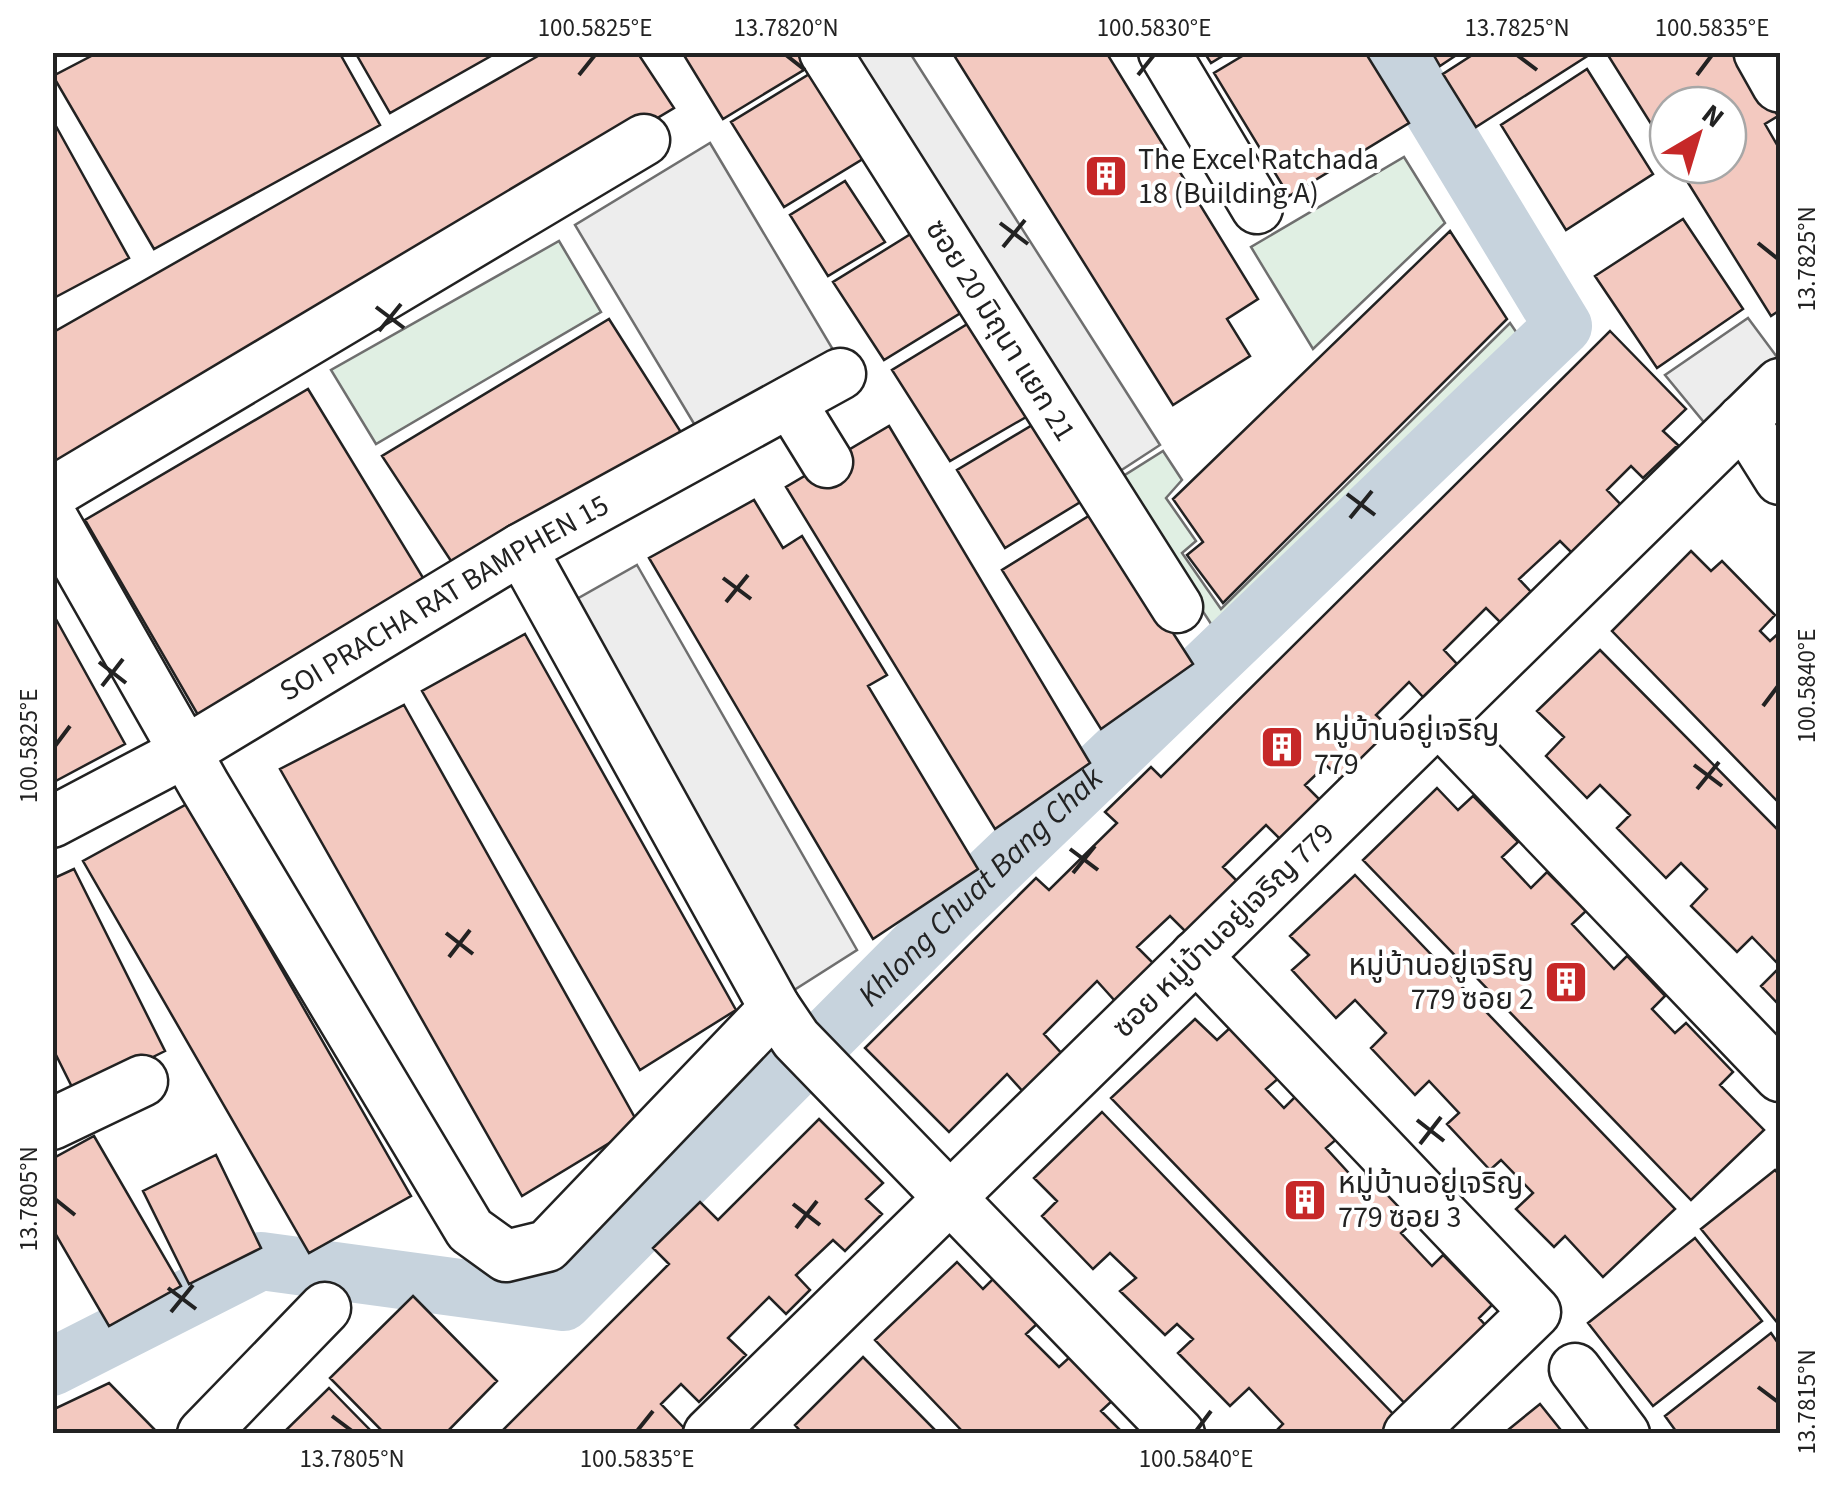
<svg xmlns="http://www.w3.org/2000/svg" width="1833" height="1486" font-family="'Source Sans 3','Noto Sans Thai',sans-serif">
	<rect width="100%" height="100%" fill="#fff"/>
	<path fill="#e0efe3" stroke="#6f6f6f" stroke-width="2.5" d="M 1404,157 L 1445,223 L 1313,349 L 1251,247 Z
		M 559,241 L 601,312 L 376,444 L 331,370 Z
		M 1510,323 L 1521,339 L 1217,633 L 1117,480 L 1163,451 L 1182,480 L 1166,498 L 1196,541 L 1182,553 L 1221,609 Z"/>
	<path fill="#ededed" stroke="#6f6f6f" stroke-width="2.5" d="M 851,53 L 910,53 L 1160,445 L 1117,473 Z
		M 710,143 L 835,353 L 699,432 L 575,225 Z
		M 1748,318 L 1780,361 L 1712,432 L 1665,375 Z
		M 637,565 L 857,950 L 791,992 L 568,604 Z"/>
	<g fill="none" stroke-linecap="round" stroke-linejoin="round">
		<path stroke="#c7d3dd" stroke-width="58" id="s1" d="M 52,1367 L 261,1261 L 563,1302 L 951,912 L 1563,326 L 1397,52"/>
	</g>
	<path fill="#f3c9c0" stroke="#222" stroke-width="2.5" d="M 99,52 L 339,52 L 380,125 L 154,249 L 53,76 Z
		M 355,52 L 498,52 L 390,113 Z
		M 545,52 L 637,52 L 674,108 L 52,480 L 52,333 Z
		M 682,52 L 804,52 L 812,65 L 723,119 Z
		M 952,52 L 1106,52 L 1258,299 L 1227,319 L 1250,356 L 1173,405 Z
		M 1204,52 L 1229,52 L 1211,63 Z
		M 1249,52 L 1365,52 L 1409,123 L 1289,196 L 1214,73 Z
		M 1432,52 L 1461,52 L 1440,66 Z
		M 1477,52 L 1588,52 L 1589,55 L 1476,127 L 1443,74 Z
		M 1606,52 L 1714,52 L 1715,55 L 1720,52 L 1739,52 L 1778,116 L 1765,124 L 1780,150 L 1780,310 L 1771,316 L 1677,165 L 1728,165 L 1728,105 L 1668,105 L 1668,151 Z
		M 1587,69 L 1653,174 L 1566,230 L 1501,125 Z
		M 811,73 L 866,157 L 784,207 L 731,122 Z
		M 52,119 L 129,258 L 52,299 Z
		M 845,181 L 885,242 L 828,276 L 790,215 Z
		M 1683,219 L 1743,309 L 1657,368 L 1595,276 Z
		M 922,227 L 972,306 L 884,360 L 833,282 Z
		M 1450,231 L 1507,319 L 1223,603 L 1187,555 L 1203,542 L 1173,499 Z
		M 609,319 L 684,437 L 457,570 L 382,456 Z
		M 974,320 L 1033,413 L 950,461 L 892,370 Z
		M 1610,331 L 1686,409 L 1663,431 L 1678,445 L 1643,478 L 1631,466 L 1607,490 L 1623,507 L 1573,554 L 1560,541 L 1519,579 L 1531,592 L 1500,622 L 1486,608 L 1444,650 L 1457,664 L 1423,697 L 1409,682 L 1376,715 L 1391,729 L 1341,779 L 1326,765 L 1305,785 L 1320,800 L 1280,839 L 1266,825 L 1223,867 L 1239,883 L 1187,933 L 1170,916 L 1137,947 L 1154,964 L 1115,1001 L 1097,981 L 1044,1034 L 1064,1056 L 1026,1095 L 1007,1074 L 949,1132 L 865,1048 L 1036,878 L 1049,890 L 1117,823 L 1105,812 L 1151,767 L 1161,777 Z
		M 308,389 L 425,581 L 198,715 L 85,520 Z
		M 1034,424 L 1082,501 L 1005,548 L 957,470 Z
		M 889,426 L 1090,763 L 995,829 L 786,487 Z
		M 754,500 L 783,548 L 802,536 L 887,675 L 868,686 L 978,869 L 873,939 L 649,558 Z
		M 1095,512 L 1193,664 L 1101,729 L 1002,570 Z
		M 1691,551 L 1711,571 L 1722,561 L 1775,615 L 1760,631 L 1770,641 L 1780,632 L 1780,804 L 1612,631 Z
		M 52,612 L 125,744 L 52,783 Z
		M 525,634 L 736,1010 L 640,1070 L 422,691 Z
		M 1600,650 L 1780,832 L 1780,966 L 1752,937 L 1737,952 L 1691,906 L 1707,889 L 1681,863 L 1666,878 L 1617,828 L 1630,815 L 1600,785 L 1587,798 L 1546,756 L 1564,737 L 1537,711 Z
		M 404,705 L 639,1125 L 522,1196 L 280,769 Z
		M 1437,788 L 1458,810 L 1473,796 L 1518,842 L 1502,857 L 1531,888 L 1547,872 L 1586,911 L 1572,924 L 1614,969 L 1627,956 L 1665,996 L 1652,1009 L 1675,1033 L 1686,1023 L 1733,1072 L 1720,1085 L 1764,1130 L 1691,1200 L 1363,860 Z
		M 187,804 L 411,1196 L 309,1253 L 83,861 Z
		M 74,869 L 165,1051 L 76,1095 L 52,1047 L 52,879 Z
		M 1355,875 L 1675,1209 L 1603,1277 L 1565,1236 L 1554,1247 L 1516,1209 L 1533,1193 L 1501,1160 L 1490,1170 L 1447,1124 L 1459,1113 L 1429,1081 L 1415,1095 L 1371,1048 L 1386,1033 L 1355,1000 L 1336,1018 L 1292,970 L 1309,955 L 1290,936 Z
		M 1780,967 L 1780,1006 L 1761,986 Z
		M 1195,1019 L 1217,1040 L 1231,1027 L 1280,1077 L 1266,1089 L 1284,1108 L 1297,1095 L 1338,1138 L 1326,1148 L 1357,1182 L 1371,1169 L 1418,1218 L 1401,1233 L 1432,1266 L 1443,1255 L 1492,1305 L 1479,1318 L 1497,1338 L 1416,1415 L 1111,1098 Z
		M 1102,1112 L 1397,1418 L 1381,1434 L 1273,1434 L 1283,1424 L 1249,1388 L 1230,1406 L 1178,1353 L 1193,1339 L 1177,1324 L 1165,1335 L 1120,1291 L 1136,1278 L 1110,1253 L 1093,1269 L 1042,1216 L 1057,1201 L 1034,1178 Z
		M 819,1119 L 883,1183 L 866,1199 L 882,1214 L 845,1251 L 833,1240 L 796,1275 L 810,1290 L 786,1314 L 769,1297 L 728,1338 L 746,1355 L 699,1402 L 681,1384 L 661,1404 L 684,1428 L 679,1434 L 499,1434 L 669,1264 L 653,1248 L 700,1202 L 718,1220 Z
		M 94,1136 L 181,1286 L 109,1326 L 52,1228 L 52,1159 Z
		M 216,1155 L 261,1248 L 189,1284 L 143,1191 Z
		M 1775,1170 L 1780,1176 L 1780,1326 L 1701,1229 Z
		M 1695,1238 L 1762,1321 L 1653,1406 L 1588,1323 Z
		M 957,1262 L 983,1289 L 995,1277 L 1038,1323 L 1026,1334 L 1059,1367 L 1071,1356 L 1113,1400 L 1101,1411 L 1124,1434 L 965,1434 L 875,1340 Z
		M 413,1296 L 497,1381 L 445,1434 L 385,1434 L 330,1378 Z
		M 1771,1333 L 1780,1346 L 1780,1427 L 1772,1434 L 1678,1434 L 1665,1416 Z
		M 863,1357 L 939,1434 L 803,1434 L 795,1425 Z
		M 109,1383 L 159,1434 L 52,1434 L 52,1410 Z
		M 329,1388 L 374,1434 L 282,1434 Z
		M 1540,1404 L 1564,1434 L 1503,1434 Z"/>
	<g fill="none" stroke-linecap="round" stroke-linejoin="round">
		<g stroke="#222" stroke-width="55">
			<g id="minor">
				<path d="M 825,52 L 1177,607"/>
				<path d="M 1164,52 L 1257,208"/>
				<path d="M 790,402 L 827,462"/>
				<path d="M 1743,420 L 1780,479"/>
				<path d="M 52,493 L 644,140"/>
				<path d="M 52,518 L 204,785 L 470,1230 L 506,1256 L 547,1246 L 775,1008"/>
				<path d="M 521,549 L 775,1008 L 796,1039 L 1179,1434"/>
				<path d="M 1438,719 L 1780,1076"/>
				<path id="s2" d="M 52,822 L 185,752 L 521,549 L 840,374"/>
				<path d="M 1196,956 L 1535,1312 L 1409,1434"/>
				<path d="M 52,1124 L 142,1081"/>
				<path d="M 1575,1369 L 1624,1434"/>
				<path d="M 203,1434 L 325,1308"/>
				<path d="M 709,1434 L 1780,384"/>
			</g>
		</g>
		<g stroke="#222" stroke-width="60">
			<path id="tertiary" d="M 1762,52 L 1780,84"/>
		</g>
		<use href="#minor" stroke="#fff" stroke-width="50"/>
		<use href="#tertiary" stroke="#fff" stroke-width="55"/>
	</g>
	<path fill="none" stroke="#222" stroke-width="4" d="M 786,55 L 805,70M 1517,55 L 1537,70M 579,75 L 595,55M 1138,75 L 1154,55M 1697,75 L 1712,55M 1000,223 L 1028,244M 1758,243 L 1778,259M 1003,247 L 1025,220M 376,307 L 404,328M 379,331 L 401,304M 1347,494 L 1375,515M 1350,518 L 1372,491M 723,578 L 751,599M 726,602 L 748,575M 99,662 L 126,683M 102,686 L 123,659M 1763,706 L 1778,686M 55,746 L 70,726M 1694,765 L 1722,786M 1697,789 L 1719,762M 1070,849 L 1098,870M 1073,873 L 1095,846M 446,933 L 473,954M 449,957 L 470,930M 1417,1120 L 1444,1141M 1420,1144 L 1441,1117M 55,1199 L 75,1215M 793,1204 L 820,1225M 796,1228 L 817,1201M 168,1288 L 196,1309M 171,1312 L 193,1285M 1758,1387 L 1778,1402M 332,1416 L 352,1431M 637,1431 L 653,1411M 1196,1431 L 1211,1411"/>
	<defs>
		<g id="building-square" transform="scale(2.25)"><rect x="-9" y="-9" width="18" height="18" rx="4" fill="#c62828" stroke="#fff"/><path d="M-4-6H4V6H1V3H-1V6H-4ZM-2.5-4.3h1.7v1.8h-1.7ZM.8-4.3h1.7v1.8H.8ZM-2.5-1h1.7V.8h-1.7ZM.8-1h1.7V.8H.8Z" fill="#fff"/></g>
	</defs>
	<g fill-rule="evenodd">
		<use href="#building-square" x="1106" y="176"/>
		<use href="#building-square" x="1282" y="747"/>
		<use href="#building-square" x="1566" y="982"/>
		<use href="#building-square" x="1305" y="1200"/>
	</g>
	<g text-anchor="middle" stroke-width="8" stroke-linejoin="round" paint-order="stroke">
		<g font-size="30" fill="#222" stroke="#fff" text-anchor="start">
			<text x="1138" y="169">The Excel Ratchada<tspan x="1138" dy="34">18 (Building A)</tspan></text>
			<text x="1314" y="740">หมู่บ้านอยู่เจริญ<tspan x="1314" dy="34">779</tspan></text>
			<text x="1534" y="975" text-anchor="end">หมู่บ้านอยู่เจริญ<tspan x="1534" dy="34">779 ซอย 2</tspan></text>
			<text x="1338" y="1193">หมู่บ้านอยู่เจริญ<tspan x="1338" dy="34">779 ซอย 3</tspan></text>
		</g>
		<g font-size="30" fill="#222" stroke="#fff">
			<text transform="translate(1001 330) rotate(58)" y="10">ซอย 20 มิถุนา แยก 21</text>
			<text dy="10" stroke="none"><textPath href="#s2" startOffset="452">SOI PRACHA RAT BAMPHEN 15</textPath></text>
			<text transform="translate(1223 930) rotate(-44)" y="10">ซอย หมู่บ้านอยู่เจริญ 779</text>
		</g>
		<g font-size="32" font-style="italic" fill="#222" stroke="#fff">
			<text dy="11" stroke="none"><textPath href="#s1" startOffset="1128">Khlong Chuat Bang Chak</textPath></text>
		</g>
	</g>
	<rect width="1833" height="1486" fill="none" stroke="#ffffff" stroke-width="110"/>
	<g transform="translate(1698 135) rotate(38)"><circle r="48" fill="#ffffff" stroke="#a7a7a7" stroke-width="2.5"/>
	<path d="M0-8L18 38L0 25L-18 38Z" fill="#c62828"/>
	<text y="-15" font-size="28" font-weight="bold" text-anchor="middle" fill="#222222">N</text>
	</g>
	<rect x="55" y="55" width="1723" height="1376" fill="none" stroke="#222" stroke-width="4"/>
	<g font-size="25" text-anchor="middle" fill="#222">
		<text x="595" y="36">100.5825°E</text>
		<text x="786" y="36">13.7820°N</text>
		<text x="1154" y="36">100.5830°E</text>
		<text x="1517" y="36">13.7825°N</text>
		<text x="1712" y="36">100.5835°E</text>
		<text transform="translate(1806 259) rotate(-90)" y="9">13.7825°N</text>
		<text transform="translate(1806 686) rotate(-90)" y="9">100.5840°E</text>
		<text transform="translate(28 746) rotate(-90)" y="9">100.5825°E</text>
		<text transform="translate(28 1199) rotate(-90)" y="9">13.7805°N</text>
		<text transform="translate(1806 1402) rotate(-90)" y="9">13.7815°N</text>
		<text x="352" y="1467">13.7805°N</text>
		<text x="637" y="1467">100.5835°E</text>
		<text x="1196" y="1467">100.5840°E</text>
	</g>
</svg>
